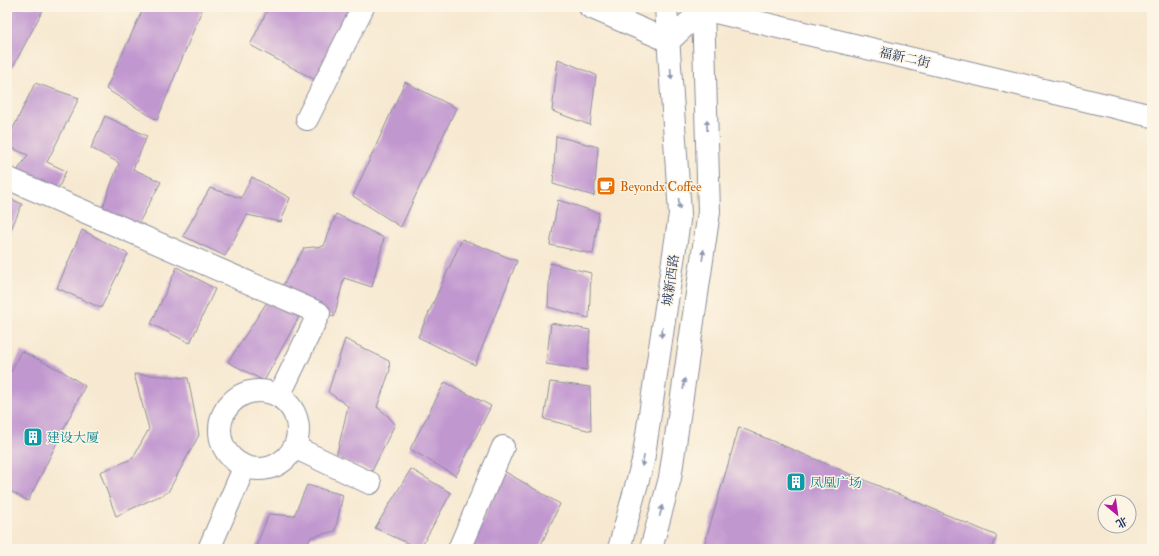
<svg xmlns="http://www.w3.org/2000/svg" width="1159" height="556" font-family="'IM FELL Double Pica','Noto Serif SC',serif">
	<rect width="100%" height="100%" fill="#fcf5e5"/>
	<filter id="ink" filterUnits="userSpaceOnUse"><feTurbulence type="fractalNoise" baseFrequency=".025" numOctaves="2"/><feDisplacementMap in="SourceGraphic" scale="8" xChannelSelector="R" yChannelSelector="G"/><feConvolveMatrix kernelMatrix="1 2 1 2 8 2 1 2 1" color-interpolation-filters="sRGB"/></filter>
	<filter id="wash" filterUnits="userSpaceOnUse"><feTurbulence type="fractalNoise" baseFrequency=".012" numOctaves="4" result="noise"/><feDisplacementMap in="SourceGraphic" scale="16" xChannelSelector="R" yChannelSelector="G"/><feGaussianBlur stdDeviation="0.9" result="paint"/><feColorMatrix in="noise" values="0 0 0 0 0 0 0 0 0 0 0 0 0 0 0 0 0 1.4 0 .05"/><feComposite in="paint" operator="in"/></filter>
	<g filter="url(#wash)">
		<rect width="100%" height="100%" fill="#f7e9d1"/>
		<g id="blocks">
			<path fill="#c197d0" d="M 7,7 L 42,7 L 44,8 L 7,78 Z
				M 144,7 L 203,7 L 157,120 L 106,89 Z
				M 269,7 L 354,7 L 319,82 L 250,45 Z
				M 558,59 L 596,75 L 590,125 L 552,111 Z
				M 405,82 L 456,108 L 401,227 L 353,196 Z
				M 35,83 L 79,98 L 47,162 L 66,171 L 56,194 L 15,174 L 28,155 L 7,146 L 7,141 Z
				M 105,116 L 147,136 L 133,169 L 161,182 L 136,228 L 101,212 L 119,163 L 91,148 Z
				M 556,136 L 598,147 L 594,196 L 553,184 Z
				M 252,177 L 290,198 L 281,222 L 247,215 L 225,256 L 183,236 L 210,188 L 241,198 Z
				M 7,197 L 22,204 L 7,239 Z
				M 558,200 L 599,213 L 593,254 L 550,245 Z
				M 336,214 L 384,238 L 372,287 L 344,278 L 334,317 L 282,287 L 304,248 L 324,246 Z
				M 82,230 L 128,254 L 101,308 L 57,288 Z
				M 462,239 L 517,261 L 475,365 L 418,337 Z
				M 550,263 L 591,273 L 589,318 L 548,307 Z
				M 177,267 L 215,289 L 190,343 L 151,324 Z
				M 267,302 L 299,317 L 264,381 L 228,362 Z
				M 551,323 L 590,330 L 587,370 L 546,364 Z
				M 345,339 L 389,361 L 390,370 L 377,407 L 388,416 L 395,424 L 372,471 L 336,458 L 348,406 L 328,392 Z
				M 21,351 L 62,371 L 85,386 L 28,501 L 7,489 L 7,372 L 11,372 Z
				M 134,374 L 188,378 L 199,435 L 168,492 L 116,516 L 100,472 L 132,459 L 149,429 Z
				M 445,382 L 491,406 L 456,476 L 410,449 Z
				M 550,382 L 590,387 L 591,431 L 544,419 Z
				M 739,427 L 997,536 L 992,549 L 703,549 Z
				M 411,469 L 451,493 L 420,549 L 375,528 Z
				M 504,471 L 560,504 L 539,549 L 472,549 L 470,548 Z
				M 307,485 L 343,495 L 335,531 L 311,537 L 305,549 L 255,549 L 269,514 L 294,516 Z"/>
		</g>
	</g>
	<g filter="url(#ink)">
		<use href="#blocks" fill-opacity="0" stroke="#898c98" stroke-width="1"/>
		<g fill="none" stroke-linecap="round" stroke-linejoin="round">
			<g stroke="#898c98" stroke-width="24">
				<path id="minor" d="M 590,7 L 669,41 L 703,9 L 1152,116
					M 307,119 L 363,7
					M 7,178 L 319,313 L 279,396
					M220 430a39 39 0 1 1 78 0a39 39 0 1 1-78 0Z
					M 294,447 L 370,483
					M 209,549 L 244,468
					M 459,549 L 503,447"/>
			</g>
			<g stroke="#898c98" stroke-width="24">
				<path id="major" d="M 619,549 L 643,461 L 680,214 L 666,7
					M 651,549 L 670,478 L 709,212 L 703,7"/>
			</g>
			<use href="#minor" stroke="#fff" stroke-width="22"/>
			<use href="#major" stroke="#fff" stroke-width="22"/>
		</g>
		<defs><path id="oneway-solid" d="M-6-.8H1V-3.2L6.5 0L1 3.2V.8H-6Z"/></defs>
		<g fill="#8d97ae">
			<use href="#oneway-solid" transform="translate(671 74) rotate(86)"/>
			<use href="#oneway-solid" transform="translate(707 125) rotate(-92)"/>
			<use href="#oneway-solid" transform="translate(679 204) rotate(86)"/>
			<use href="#oneway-solid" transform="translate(703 255) rotate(-82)"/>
			<use href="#oneway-solid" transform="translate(662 332) rotate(98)"/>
			<use href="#oneway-solid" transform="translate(684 384) rotate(-82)"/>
			<use href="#oneway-solid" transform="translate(643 461) rotate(102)"/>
			<use href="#oneway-solid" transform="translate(661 511) rotate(-75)"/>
		</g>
	</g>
	<defs>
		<g id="cafe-square" transform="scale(1)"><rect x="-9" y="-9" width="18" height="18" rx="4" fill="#e8710a" stroke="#fcf5e5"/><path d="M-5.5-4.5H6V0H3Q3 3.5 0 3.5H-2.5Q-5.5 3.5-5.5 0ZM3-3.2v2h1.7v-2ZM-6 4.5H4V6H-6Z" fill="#fff"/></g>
		<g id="building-square" transform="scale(1)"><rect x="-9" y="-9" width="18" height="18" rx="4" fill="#0f9aa8" stroke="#fcf5e5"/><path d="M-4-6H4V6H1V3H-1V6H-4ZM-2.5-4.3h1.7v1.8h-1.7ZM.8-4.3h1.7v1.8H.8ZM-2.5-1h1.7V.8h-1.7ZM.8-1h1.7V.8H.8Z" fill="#fff"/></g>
	</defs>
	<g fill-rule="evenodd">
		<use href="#cafe-square" x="606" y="186"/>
		<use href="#building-square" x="33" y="437"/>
		<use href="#building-square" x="796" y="482"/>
	</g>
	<g text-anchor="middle" stroke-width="3" stroke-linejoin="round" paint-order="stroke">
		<g font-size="13" fill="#1b2f5e" stroke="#fcf5e5">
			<text transform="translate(905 57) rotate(13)" y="5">福新二街</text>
			<text transform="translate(670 280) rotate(-82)" y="5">城新西路</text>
		</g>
		<g font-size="13" fill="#c56008" stroke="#fcf5e5" text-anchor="start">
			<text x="620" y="191">Beyondx Coffee</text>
		</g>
		<g font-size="13" fill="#0d838f" stroke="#fcf5e5" text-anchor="start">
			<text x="47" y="442">建设大厦</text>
			<text x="810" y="487">凤凰广场</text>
		</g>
	</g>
	<rect width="1159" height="556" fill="none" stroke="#fcf5e5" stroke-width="24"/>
	<g transform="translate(1117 514) rotate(151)"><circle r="19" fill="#fcf5e5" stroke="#a2a6af"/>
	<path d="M0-3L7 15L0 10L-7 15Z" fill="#b5179e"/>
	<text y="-6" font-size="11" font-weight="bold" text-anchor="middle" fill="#1b2f5e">北</text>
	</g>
</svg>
